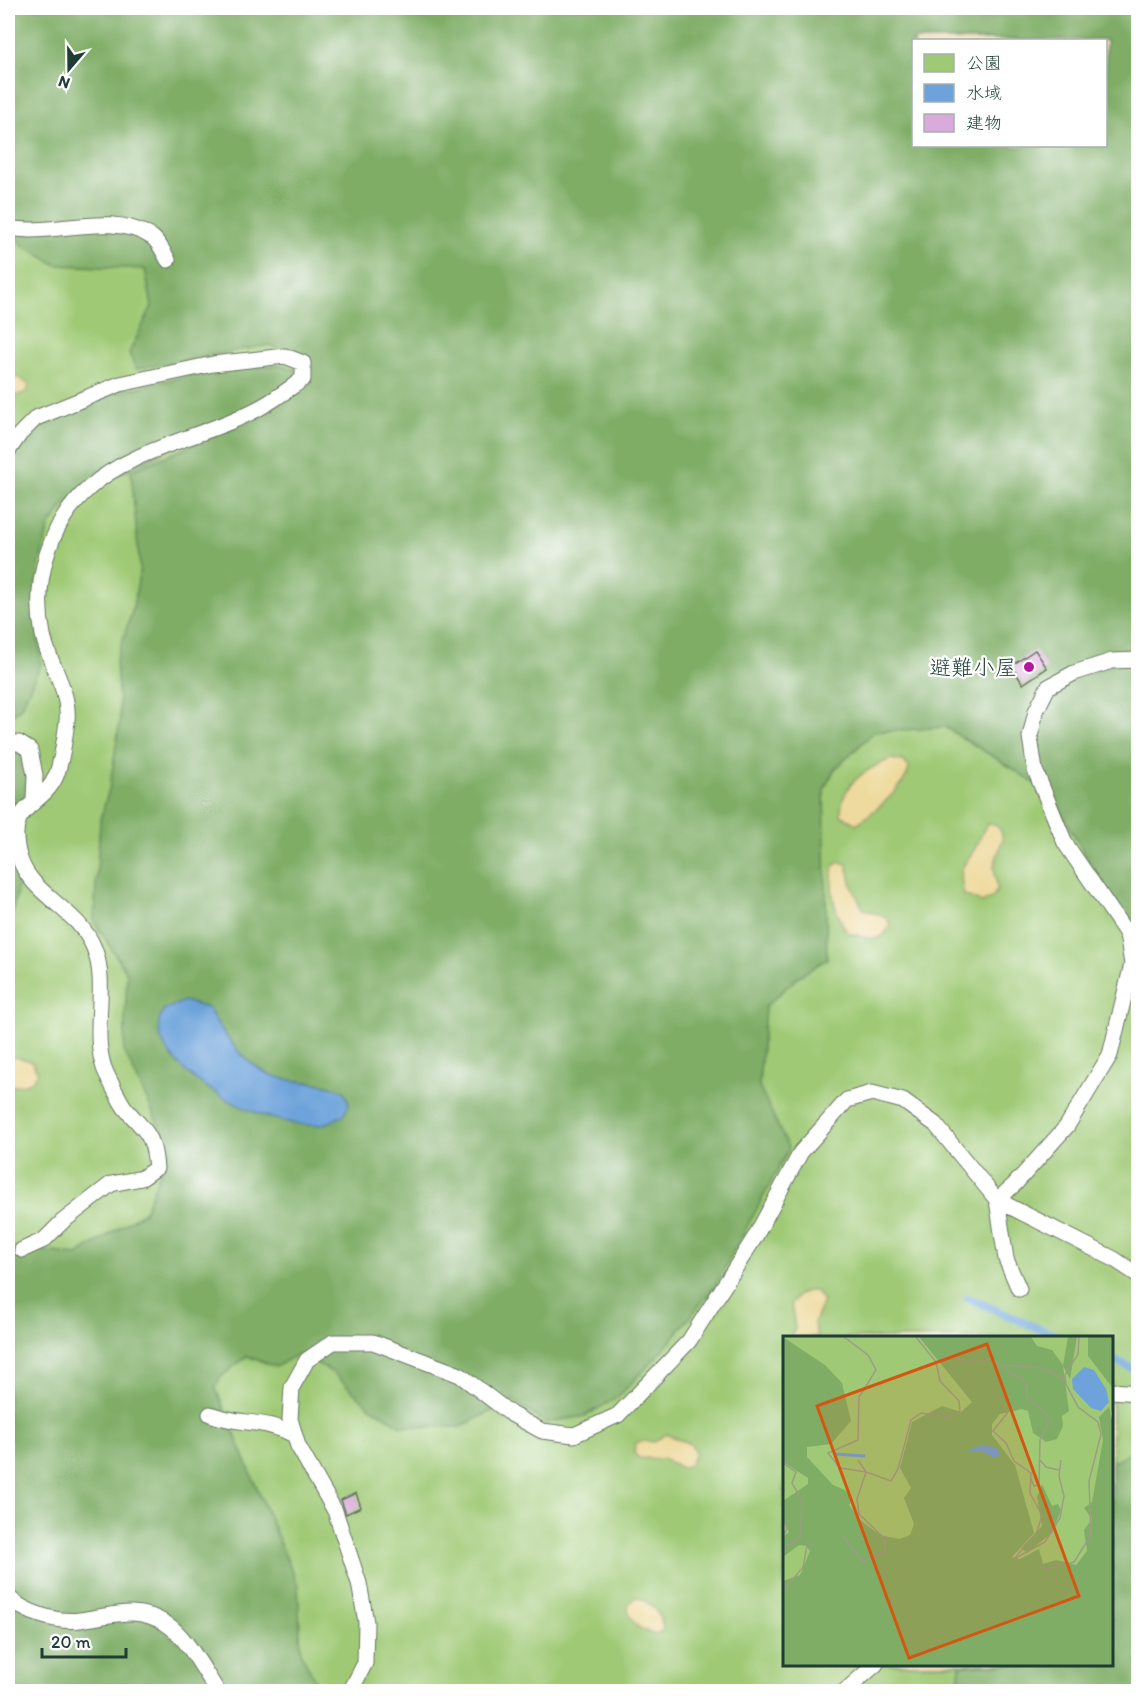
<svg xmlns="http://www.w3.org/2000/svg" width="1146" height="1699" font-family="Itim,'Klee One',sans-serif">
	<rect width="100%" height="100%" fill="#fff"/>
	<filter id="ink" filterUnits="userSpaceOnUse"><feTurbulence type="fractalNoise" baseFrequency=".0167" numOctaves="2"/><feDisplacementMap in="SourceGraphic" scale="12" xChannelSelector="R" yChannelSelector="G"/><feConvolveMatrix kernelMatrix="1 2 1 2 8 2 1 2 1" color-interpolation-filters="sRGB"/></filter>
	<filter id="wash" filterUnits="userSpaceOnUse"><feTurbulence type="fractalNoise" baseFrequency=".008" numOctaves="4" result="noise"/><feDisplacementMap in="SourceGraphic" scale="24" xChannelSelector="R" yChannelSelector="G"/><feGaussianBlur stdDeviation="1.35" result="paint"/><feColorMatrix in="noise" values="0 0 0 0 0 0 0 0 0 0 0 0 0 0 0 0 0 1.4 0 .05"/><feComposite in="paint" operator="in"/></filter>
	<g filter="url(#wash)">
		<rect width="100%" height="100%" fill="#f1dbbb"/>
		<path fill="#9fc975" stroke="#5f8354" stroke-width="1.5" fill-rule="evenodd" d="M 8,62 L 1138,645 L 1138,1691 L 8,1691 ZM 784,1338 L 1112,1338 L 1112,1664 L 784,1664 Z"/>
		<path fill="#7fad66" stroke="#4f754d" stroke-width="1.5" fill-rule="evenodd" d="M 8,8 L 1138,8 L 1138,936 L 1096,874 L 1052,796 L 1015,770 L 945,727 L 874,732 L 835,769 L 824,789 L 827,959 L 799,976 L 765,1007 L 759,1086 L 789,1149 L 715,1286 L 664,1349 L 618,1397 L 585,1416 L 545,1423 L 513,1400 L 460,1427 L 402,1426 L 370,1407 L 332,1372 L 299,1353 L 276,1367 L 247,1356 L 221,1377 L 215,1387 L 298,1586 L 301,1653 L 321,1691 L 8,1692 L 8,1246 L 77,1255 L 144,1212 L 170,1149 L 124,1051 L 127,973 L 94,921 L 100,821 L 110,786 L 120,720 L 116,660 L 132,612 L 140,570 L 131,471 L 256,418 L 310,381 L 302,360 L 269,345 L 136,369 L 129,353 L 152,306 L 145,269 L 57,265 L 25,247 L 8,231 ZM 914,40 L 1106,40 L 1106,146 L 914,146 Z
			M 282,365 L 296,370 L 299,376 L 270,397 L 69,500 L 49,526 L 39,565 L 35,598 L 41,664 L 20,709 L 11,714 L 8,721 L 8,463 L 24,437 L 49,422 L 117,392 L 213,370 Z
			M 12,750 L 22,751 L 28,758 L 30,792 L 16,815 L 18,887 L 8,932 L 8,753 Z
			M 1138,1448 L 1138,1691 L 957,1691 L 960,1665 L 1112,1664 L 1112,1462 Z"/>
		<path fill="#eeda9e" stroke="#868c69" stroke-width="1.5" d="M 18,377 L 29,385 L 27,392 L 8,398 L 8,378 Z
			M 891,759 L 903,761 L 909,767 C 908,785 872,814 856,824 L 841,815 C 840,784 865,769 891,759 Z
			M 988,824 L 993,824 L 1000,829 L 1003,838 L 994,866 L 997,889 L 993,897 L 982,903 L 964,895 C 956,860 967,867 979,841 C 982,833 982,830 988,824 Z
			M 840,862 L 847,864 L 852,886 L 863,909 L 886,917 L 890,924 C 884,946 865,938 848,933 C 835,916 828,886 834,865 Z
			M 16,1057 L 31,1061 L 38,1072 C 30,1087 22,1084 8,1087 L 8,1059 Z
			M 806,1291 L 816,1291 L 823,1301 L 814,1323 L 817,1337 L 792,1337 L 795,1328 L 791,1304 L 798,1295 Z
			M 666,1434 L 692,1445 L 695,1453 L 690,1465 L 681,1468 L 665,1459 L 639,1458 L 634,1453 L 636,1443 L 641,1441 L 654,1442 Z
			M 635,1597 C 650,1600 663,1615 663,1630 L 655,1635 C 639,1629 628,1623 628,1605 Z"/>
		<path fill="#6da3da" stroke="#467087" stroke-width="1.5" d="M 184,1001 L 208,1008 C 226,1038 248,1072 285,1079 C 309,1084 318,1080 344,1091 L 349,1104 L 344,1115 C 338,1118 330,1123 323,1124 C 279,1134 155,1076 159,1023 C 159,1019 162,1014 163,1010 Z"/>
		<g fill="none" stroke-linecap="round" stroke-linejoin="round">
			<path stroke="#6da3da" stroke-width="8" d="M 968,1298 L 1061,1338
				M 1112,1359 L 1138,1371"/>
		</g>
		<g id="blocks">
			<path fill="#daaada" d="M 1035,650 L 1047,668 L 1023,684 L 1011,666 Z
				M 356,1493 L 361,1507 L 346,1514 L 341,1500 Z"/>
		</g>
	</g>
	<g filter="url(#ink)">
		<use href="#blocks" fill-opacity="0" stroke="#687463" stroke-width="1.5"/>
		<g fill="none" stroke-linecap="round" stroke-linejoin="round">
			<g stroke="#687463" stroke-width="17">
				<path id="lane" d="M 8,228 C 55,237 108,210 152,237 C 159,242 164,253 168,260
					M 8,451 L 20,434 L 36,418 L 120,384 L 213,364 L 285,356 L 303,363 L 303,379 C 290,388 276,399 261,407 C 210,436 132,448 89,488 C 49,523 32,582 43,635 C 49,665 70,689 67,721 C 65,737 62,761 56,776 C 41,810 5,802 19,856 C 30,896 78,908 94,948 C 109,986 91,1029 104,1068 C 107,1076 120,1101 125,1108 C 146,1133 153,1132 156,1168 L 142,1178 L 111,1184 L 62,1222 L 44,1240 L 22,1250
					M 1138,660 L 1112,661 L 1074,673 L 1048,687 L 1036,711 L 1030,737 L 1035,770 L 1065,843 L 1127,934 L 1132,964 L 1110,1055 L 1067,1126 L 1015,1184 L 997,1200 L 1114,1259 L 1138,1275
					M 8,743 L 19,743 L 30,750 L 35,775 L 34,799
					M 1112,1391 L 1138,1393
					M 210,1414 C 241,1426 263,1418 294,1435
					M 8,1597 C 25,1613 57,1623 80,1620 C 112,1616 135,1605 165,1623 C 187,1636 203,1670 218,1692
					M 350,1692 L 365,1663 L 366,1622 L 359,1583 L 335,1511 L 298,1446 L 290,1419 L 292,1387 L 307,1360 L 333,1342 L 373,1342 L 460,1375 L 511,1414 L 542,1431 L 574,1435 L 618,1415 L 689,1341 L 755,1237 L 801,1152 L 847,1100 L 872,1093 L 903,1101 L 935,1124 L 997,1200 L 1006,1259 L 1019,1289
					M 844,1692 L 876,1664"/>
			</g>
			<use href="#lane" stroke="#fff" stroke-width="15"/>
		</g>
	</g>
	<circle fill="#b5179e" stroke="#fff" stroke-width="2" cx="1029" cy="667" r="6"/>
	<g text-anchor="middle" stroke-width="4.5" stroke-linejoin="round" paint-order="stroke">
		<g font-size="22" fill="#1f3d34" stroke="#fff" text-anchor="end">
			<text x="1017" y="675">避難小屋</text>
		</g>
	</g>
	<g transform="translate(783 1336)">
		<rect width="330" height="330" fill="#f1dbbb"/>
		<path d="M 0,1 L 318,1 L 330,32 L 330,73 L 326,80 L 330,85 L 330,158 L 309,241 L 0,297 Z" fill="#9fc975"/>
		<path d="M 0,1 L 42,29 L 59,47 L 68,85 L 48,108 L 24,111 L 24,121 L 50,149 L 62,154 L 69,164 L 66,169 L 77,184 L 97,199 L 116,203 L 127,199 L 131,188 L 121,162 L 128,152 L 117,132 L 129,86 L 159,70 L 178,76 L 189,66 L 136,1 L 248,1 L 254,10 L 269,14 L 280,29 L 285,1 L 294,1 L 287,43 L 280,30 L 286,75 L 279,80 L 280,90 L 274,103 L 263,106 L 250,97 L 245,75 L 239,73 L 217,78 L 209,88 L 209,99 L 232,129 L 251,197 L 229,221 L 237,223 L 256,213 L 260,228 L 273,224 L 293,229 L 304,215 L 301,194 L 309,183 L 301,172 L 309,166 L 320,104 L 316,81 L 326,71 L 330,87 L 330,329 L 0,329 L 0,245 L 17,239 L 27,215 L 23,210 L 16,209 L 0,221 L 0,201 L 6,196 L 0,182 L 0,165 L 25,148 L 25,142 L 0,126 ZM 305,1 L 330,1 L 330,59 L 329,51 L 305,20 ZM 259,148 L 269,170 L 275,168 L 278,174 L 269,197 L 244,217 L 238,212 L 259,190 L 254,161 Z" fill="#7fad66"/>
		<path d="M 301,31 L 311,34 L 323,53 L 326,66 L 318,75 L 308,72 L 290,53 L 289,43 ZM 199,109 L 213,112 L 217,119 L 211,122 L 201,116 L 184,115 Z" fill="#6da3da"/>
		<path fill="none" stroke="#6da3da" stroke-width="3" d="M 52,118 L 82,120"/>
		<path fill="none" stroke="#9d9c85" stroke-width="1.5" d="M 153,26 L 168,19 L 183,28 L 208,23 L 244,47 L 244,62 L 263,77 L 266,85 L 257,104 L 256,149 L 251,150 L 248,143M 220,29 L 261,32 L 282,44M 225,76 L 210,95 L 223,107 L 231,125 L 248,137 L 247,157 L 259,179 L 254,196 L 231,223 L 262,206 L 277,182 L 281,160 L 276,140 L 278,124M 75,124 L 83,136 L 108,145 L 115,133 L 128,84 L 138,77 L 168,81 L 177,75 L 176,65 L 157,45 L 153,26 L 133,1M 257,124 L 263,131 L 276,134M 0,127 L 13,136 L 9,147 L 19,165 L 17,201 L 0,214M 0,182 L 4,193 L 0,200M 60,200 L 80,226 L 103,215 L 101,202 L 76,178 L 74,163 L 83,136 L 57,132 L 45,117 L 75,104 L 76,61 L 93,34 L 85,19 L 61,1M 257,231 L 265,233 L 291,226 L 308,199 L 306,145 L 318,98 L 315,86 L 295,71 L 283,48 L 282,39 L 295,18 L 296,1M 0,255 L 20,231 L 25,204"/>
		<path fill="#d45610" fill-opacity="0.15" stroke="#d45610" stroke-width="3" d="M 204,8 L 296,260 L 126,322 L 34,70 Z"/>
		<rect width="330" height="330" fill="none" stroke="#1f3d34" stroke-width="3"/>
	</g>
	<rect width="1146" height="1699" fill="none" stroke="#fff" stroke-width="30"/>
	<rect x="912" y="39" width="195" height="108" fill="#ffffff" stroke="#a5b1ae" stroke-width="1.5"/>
	<rect x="924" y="54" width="30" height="18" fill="#9fc975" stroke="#a5b1ae" stroke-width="1.5"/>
	<text x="966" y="69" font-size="18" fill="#1f3d34">公園</text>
	<rect x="924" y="84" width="30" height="18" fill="#6da3da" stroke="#a5b1ae" stroke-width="1.5"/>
	<text x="966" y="99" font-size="18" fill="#1f3d34">水域</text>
	<rect x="924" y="114" width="30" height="18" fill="#daaada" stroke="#a5b1ae" stroke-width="1.5"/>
	<text x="966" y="129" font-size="18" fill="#1f3d34">建物</text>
	<g transform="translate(69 69) rotate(200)" stroke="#ffffff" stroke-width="4.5" paint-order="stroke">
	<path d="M0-4.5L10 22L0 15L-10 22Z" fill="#1f3d34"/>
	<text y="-9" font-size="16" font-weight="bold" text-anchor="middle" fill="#1f3d34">N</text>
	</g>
	<path d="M42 1648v9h84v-9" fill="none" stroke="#1f3d34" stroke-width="3"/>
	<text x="51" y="1648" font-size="18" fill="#1f3d34" stroke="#ffffff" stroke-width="4.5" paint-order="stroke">20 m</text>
</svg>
